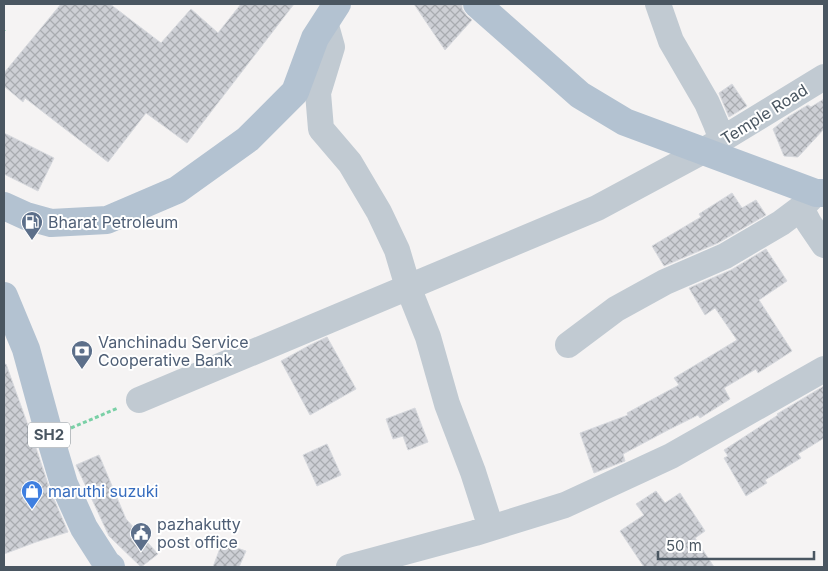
<svg xmlns="http://www.w3.org/2000/svg" width="828" height="571" font-family="Inter,sans-serif">
	<defs>
		<pattern id="building-cross-hatch" width="8" height="8" patternUnits="userSpaceOnUse" patternTransform="scale(1.25)"><rect width="8" height="8" fill="#cdcfd5"/><path d="M0 0l8 8M0 8l8-8" fill="none" stroke="#a8abb0"/></pattern>
	</defs>
	<rect width="100%" height="100%" fill="#f5f3f3"/>
	<path fill="url(#building-cross-hatch)" stroke="#d7d9de" d="M 61,4 L 110,4 L 161,43 L 191,9 L 218,33 L 241,4 L 294,4 L 187,143 L 146,113 L 108,162 L 25,98 L 23,102 L 4,86 L 4,73 Z
		M 414,4 L 462,4 L 462,9 L 467,16 L 472,20 L 445,50 Z
		M 732,84 L 747,106 L 729,117 L 719,93 Z
		M 824,99 L 824,129 L 798,157 L 784,156 L 773,129 L 788,117 L 808,105 L 811,107 Z
		M 4,133 L 54,158 L 38,191 L 4,174 Z
		M 732,193 L 742,208 L 756,200 L 766,215 L 718,243 L 664,266 L 652,246 L 701,217 L 699,214 Z
		M 766,249 L 787,281 L 759,300 L 792,351 L 758,373 L 756,369 L 724,388 L 730,399 L 700,418 L 698,415 L 668,430 L 623,454 L 625,461 L 594,473 L 580,433 L 628,415 L 627,413 L 679,385 L 674,378 L 737,340 L 715,308 L 705,315 L 689,288 L 731,270 Z
		M 327,337 L 356,389 L 310,415 L 281,361 L 310,345 Z
		M 4,364 L 6,364 L 35,445 L 50,490 L 68,532 L 36,542 L 4,554 Z
		M 824,386 L 824,438 L 798,454 L 801,458 L 765,480 L 767,483 L 746,496 L 724,458 L 728,456 L 724,450 L 778,415 L 777,414 Z
		M 415,408 L 428,442 L 408,450 L 403,436 L 393,439 L 386,419 Z
		M 327,444 L 341,475 L 317,486 L 303,455 Z
		M 99,455 L 126,519 L 158,554 L 141,567 L 109,536 L 76,465 Z
		M 656,491 L 665,503 L 680,493 L 705,531 L 695,538 L 714,567 L 644,567 L 620,531 L 644,515 L 636,504 Z
		M 222,543 L 246,551 L 239,567 L 213,567 Z"/>
	<g fill="none" stroke-linecap="round" stroke-linejoin="round">
		<path stroke="#7ad0a6" stroke-width="3" stroke-dasharray="4 2.5" stroke-linecap="butt" d="M 4,31 L 4,30
			M 71,428 L 118,408"/>
		<path stroke="#c1cad2" stroke-width="26" d="M 658,4 L 671,41 L 707,103 L 716,124 L 722,140
			M 325,22 L 332,47 L 318,93 L 321,129 L 350,163 L 379,212 L 397,250 L 408,287 L 428,337 L 447,404 L 473,472 L 491,528
			M 812,197 L 801,208 L 809,223 L 824,245
			M 568,345 L 616,309 L 665,282 L 725,256 L 781,223 L 801,208
			M 139,400 L 597,208 L 703,151 L 824,77
			M 349,567 L 475,533 L 565,505 L 671,456 L 824,369"/>
		<path stroke="#b3c2d1" stroke-width="28" d="M 477,4 L 580,95 L 625,122 L 816,193 L 824,193
			M 4,206 L 26,216 L 51,223 L 107,220 L 177,190 L 248,139 L 295,92 L 315,38 L 337,4
			M 4,296 L 26,349 L 50,437 L 64,484 L 84,528 L 107,564 L 111,567"/>
	</g>
	<defs>
		<g id="fuel-pin" transform="scale(1.125)"><path d="M0 17L-7.5 6A9.5 9.5 0 1 1 7.5 6Z" fill="#5c6f8a" stroke="#fff"/><path d="M-5.5-6h7V0h2V4h1.3V-2.5L3-4.5l.8-.8L6-3V5H2.5V1h-1V6h-7ZM-4.2-4.7v3.2H.2V-4.7Z" fill="#fff"/></g>
		<g id="bank-pin" transform="scale(1.125)"><path d="M0 17L-7.5 6A9.5 9.5 0 1 1 7.5 6Z" fill="#5c6f8a" stroke="#fff"/><path d="M-6-4H6V4H-6ZM0-2.3a2.3 2.3 0 1 0 0 4.6a2.3 2.3 0 1 0 0-4.6Z" fill="#fff"/></g>
		<g id="shop-pin" transform="scale(1.125)"><path d="M0 17L-7.5 6A9.5 9.5 0 1 1 7.5 6Z" fill="#3f7fe0" stroke="#fff"/><path d="M-5-2.5h2.3a2.7 3.5 0 0 1 5.4 0H5L5.5 6h-11ZM-1.5-2.5h3a1.5 2.3 0 0 0-3 0Z" fill="#fff"/></g>
		<g id="civic-pin" transform="scale(1.125)"><path d="M0 17L-7.5 6A9.5 9.5 0 1 1 7.5 6Z" fill="#5c6f8a" stroke="#fff"/><path d="M-.6-6.5H3V-4.5H.6V-3L4-1V1h2V6H-6V1h2V-1L-.6-3ZM-1.2 2.5V6h2.4V2.5Z" fill="#fff"/></g>
	</defs>
	<g fill-rule="evenodd">
		<use href="#fuel-pin" x="32" y="222"/>
		<use href="#bank-pin" x="82" y="351"/>
		<use href="#shop-pin" x="32" y="491"/>
		<use href="#civic-pin" x="141" y="533"/>
	</g>
	<g text-anchor="middle" stroke-width="4" stroke-linejoin="round" paint-order="stroke">
		<rect fill="#fff" stroke="#808990" stroke-width="1" x="28" y="422.5" width="42" height="25" rx="4"/>
		<g font-size="15" font-weight="bold" fill="#4a5661">
			<text x="49" y="440">SH2</text>
		</g>
		<g font-size="16" fill="#4a5661" stroke="#fff">
			<text transform="translate(764 114) rotate(-32)" y="6">Temple Road</text>
		</g>
		<g font-size="16" fill="#4e5e75" stroke="#fff" text-anchor="start">
			<text x="48" y="228">Bharat Petroleum</text>
			<text x="98" y="348">Vanchinadu Service<tspan x="98" dy="18">Cooperative Bank</tspan></text>
			<text x="157" y="530">pazhakutty<tspan x="157" dy="18">post office</tspan></text>
		</g>
		<g font-size="16" fill="#366cbe" stroke="#fff" text-anchor="start">
			<text x="48" y="497">maruthi suzuki</text>
		</g>
	</g>
	<rect width="828" height="571" fill="none" stroke="#4a5661" stroke-width="10"/>
	<path d="M658 551v8h156v-8" fill="none" stroke="#4a5661" stroke-width="2.5"/>
	<text x="666" y="551" font-size="15" fill="#4a5661" stroke="#ffffff" stroke-width="4" paint-order="stroke">50 m</text>
</svg>
